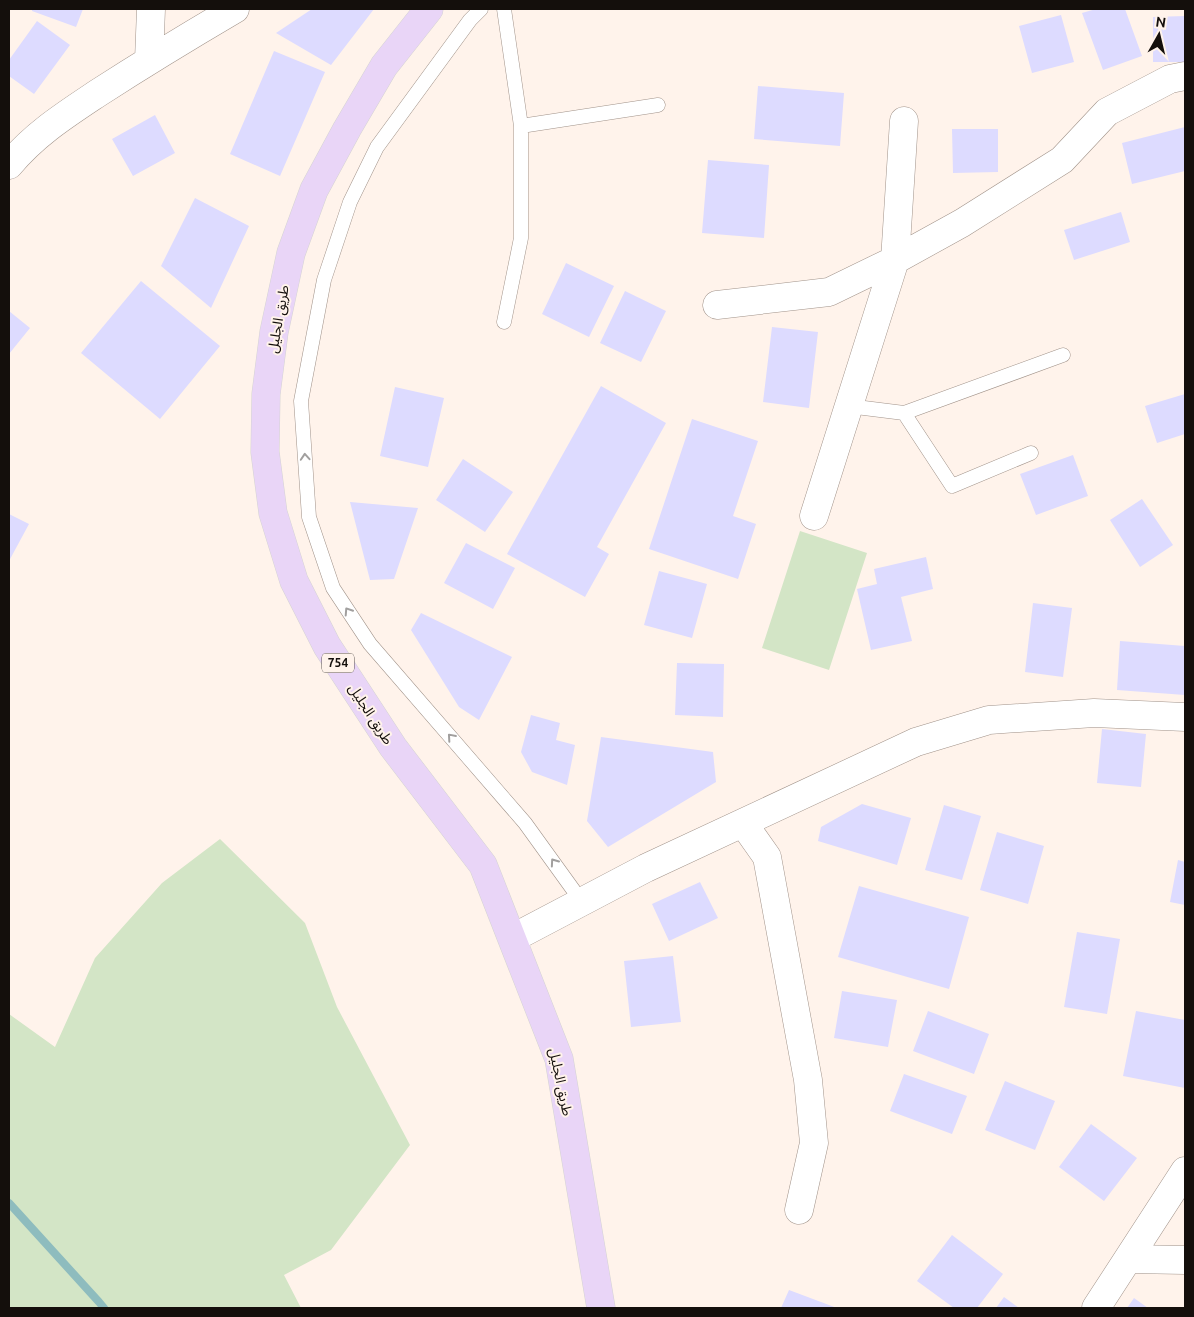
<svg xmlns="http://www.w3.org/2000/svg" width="1194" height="1317" font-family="Ubuntu,'Noto Sans Arabic',sans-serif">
	<rect width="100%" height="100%" fill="#fff3eb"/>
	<path fill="#d3e5c6" d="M 800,531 L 867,553 L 829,670 L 762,648 Z
		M 220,839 L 305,923 L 337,1007 L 410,1145 L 331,1250 L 284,1275 L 301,1308 L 9,1308 L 9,1014 L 55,1047 L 95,958 L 162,883 Z"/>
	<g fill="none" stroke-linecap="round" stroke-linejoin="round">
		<path stroke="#8ebcbe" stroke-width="8" d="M 9,1203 L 99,1302 L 104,1308"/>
	</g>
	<path fill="#dddbff" d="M 32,9 L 83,9 L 76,27 L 32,11 Z
		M 312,9 L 374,9 L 331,65 L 276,33 Z
		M 1096,9 L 1125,9 L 1142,56 L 1103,70 L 1082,13 Z
		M 1061,15 L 1074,62 L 1032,73 L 1019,26 Z
		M 1185,16 L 1185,62 L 1153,62 L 1153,17 Z
		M 37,21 L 70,45 L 34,94 L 9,76 L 9,60 Z
		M 274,51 L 325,72 L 280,176 L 230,154 Z
		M 758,86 L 844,93 L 840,146 L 754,139 Z
		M 155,115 L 175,153 L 133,176 L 112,139 Z
		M 1185,127 L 1185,171 L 1132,184 L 1122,143 Z
		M 952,129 L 998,129 L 998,172 L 953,173 Z
		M 708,160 L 769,165 L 764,238 L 702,233 Z
		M 195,198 L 249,226 L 211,308 L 161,266 Z
		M 1121,212 L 1130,242 L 1074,260 L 1064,230 Z
		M 566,263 L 614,286 L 589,337 L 542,314 Z
		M 141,281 L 220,346 L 160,419 L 81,353 Z
		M 625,291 L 666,311 L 641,362 L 600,343 Z
		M 9,311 L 30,328 L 9,354 Z
		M 772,327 L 818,332 L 809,408 L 763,402 Z
		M 601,386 L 666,423 L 597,547 L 609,554 L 585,597 L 507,554 Z
		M 395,387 L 444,398 L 428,467 L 380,456 Z
		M 1185,394 L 1185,434 L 1157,443 L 1145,406 Z
		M 692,419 L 758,441 L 733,516 L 756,524 L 738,579 L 649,549 Z
		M 1073,455 L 1088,496 L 1036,515 L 1020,474 Z
		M 463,459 L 513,492 L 485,532 L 436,500 Z
		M 1142,499 L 1173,545 L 1140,567 L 1110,520 Z
		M 350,502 L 418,508 L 394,579 L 370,580 Z
		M 9,514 L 29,524 L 9,561 Z
		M 466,543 L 515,568 L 493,609 L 444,583 Z
		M 926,557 L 933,589 L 901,597 L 912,641 L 871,650 L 857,589 L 877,584 L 874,569 Z
		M 659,571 L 707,584 L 692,638 L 644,625 Z
		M 1033,603 L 1072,608 L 1063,677 L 1025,672 Z
		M 421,613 L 512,657 L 479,720 L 459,707 L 411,630 Z
		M 1120,641 L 1185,646 L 1185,695 L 1117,690 Z
		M 677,663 L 724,664 L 723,717 L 675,715 Z
		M 531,715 L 560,723 L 556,740 L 575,745 L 567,785 L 532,772 L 521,752 Z
		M 1102,729 L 1146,734 L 1141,787 L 1097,783 Z
		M 601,737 L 713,752 L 716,782 L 608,847 L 587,821 Z
		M 862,804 L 911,818 L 897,865 L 818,841 L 821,827 Z
		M 944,805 L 981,816 L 962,880 L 925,870 Z
		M 997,832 L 1044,846 L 1028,904 L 980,890 Z
		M 1178,860 L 1185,862 L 1185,905 L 1170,902 Z
		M 700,882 L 718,918 L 669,941 L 652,904 Z
		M 859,886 L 969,917 L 949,989 L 838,957 Z
		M 1077,932 L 1120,939 L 1107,1014 L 1064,1007 Z
		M 673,956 L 681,1022 L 631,1027 L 624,961 Z
		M 842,991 L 897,1000 L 888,1047 L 834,1038 Z
		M 928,1011 L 989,1034 L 974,1074 L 913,1051 Z
		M 1136,1011 L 1185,1020 L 1185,1088 L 1123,1076 Z
		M 904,1074 L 967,1096 L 952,1134 L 890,1111 Z
		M 1005,1081 L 1055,1101 L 1035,1150 L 985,1130 Z
		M 1091,1124 L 1137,1158 L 1104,1201 L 1059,1167 Z
		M 952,1235 L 1003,1274 L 977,1308 L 954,1308 L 917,1281 Z
		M 789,1290 L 837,1308 L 781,1308 Z
		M 1004,1297 L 1019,1308 L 996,1308 Z
		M 1134,1298 L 1148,1308 L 1127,1308 Z"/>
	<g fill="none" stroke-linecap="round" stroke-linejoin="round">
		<g stroke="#a1938a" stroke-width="15">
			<path id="service" d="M 481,9 L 470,20 L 377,147 L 350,202 L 324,280 L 301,401 L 309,517 L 333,588 L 370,644 L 525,823 L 582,902
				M 504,9 L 521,126 L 521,238 L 504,322
				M 521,126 L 658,105
				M 848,406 L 904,413 L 1063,355
				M 904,413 L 952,486 L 1031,453"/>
		</g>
		<g stroke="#a1938a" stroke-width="29">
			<path id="minor" d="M 149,60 L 151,9
				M 9,165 C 35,134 65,115 98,93 C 143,64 189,36 235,9
				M 717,305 L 829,292 L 895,260 L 962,223 L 1062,160 L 1107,112 L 1170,79 L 1185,76
				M 814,516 L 895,260 L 904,121
				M 743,823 L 767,857 L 808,1080 L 814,1143 L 799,1210
				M 513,938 L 646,868 L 916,742 L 989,720 L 1094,713 L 1185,717
				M 1128,1259 L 1185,1260
				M 1096,1308 L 1185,1171"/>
		</g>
		<g stroke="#d5d4d3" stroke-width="29">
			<path id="primary" d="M 429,9 L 384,66 L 347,129 L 314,190 L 291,253 L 274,332 L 266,394 L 265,452 L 273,513 L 294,581 L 327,646 L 393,747 L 483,865 L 559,1059 L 601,1308"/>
		</g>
		<use href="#service" stroke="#fff" stroke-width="14"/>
		<use href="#minor" stroke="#fff" stroke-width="28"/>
		<use href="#primary" stroke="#e9d5f7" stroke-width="28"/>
	</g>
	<defs><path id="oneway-chevron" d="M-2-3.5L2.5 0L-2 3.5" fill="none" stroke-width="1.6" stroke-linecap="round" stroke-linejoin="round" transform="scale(1.25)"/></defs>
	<g stroke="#a19f9e">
		<use href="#oneway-chevron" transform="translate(305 457) rotate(-94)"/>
		<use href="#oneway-chevron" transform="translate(348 611) rotate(-123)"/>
		<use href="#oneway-chevron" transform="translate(451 737) rotate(-131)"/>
		<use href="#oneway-chevron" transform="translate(554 862) rotate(-125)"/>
	</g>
	<g text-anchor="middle" stroke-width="4" stroke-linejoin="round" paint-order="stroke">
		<rect fill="#fff3eb" stroke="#5a534f" stroke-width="1" x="322" y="653.5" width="32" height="19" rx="4"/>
		<g font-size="12" font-weight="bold" fill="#140f0c">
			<text x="338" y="667">754</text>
		</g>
		<g font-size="14" fill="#140f0c" stroke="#fff3eb">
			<text transform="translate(278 319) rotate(-80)" y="5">طريق الجليل</text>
			<text transform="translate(371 714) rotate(57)" y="5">طريق الجليل</text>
			<text transform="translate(561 1082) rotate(78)" y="5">طريق الجليل</text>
		</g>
	</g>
	<rect width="1194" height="1317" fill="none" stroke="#140f0c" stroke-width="20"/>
	<g transform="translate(1159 35) rotate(8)" stroke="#fff3eb" stroke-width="4" paint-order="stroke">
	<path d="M0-4L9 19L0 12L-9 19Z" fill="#140f0c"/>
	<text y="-8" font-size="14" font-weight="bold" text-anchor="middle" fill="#140f0c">N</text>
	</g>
</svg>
